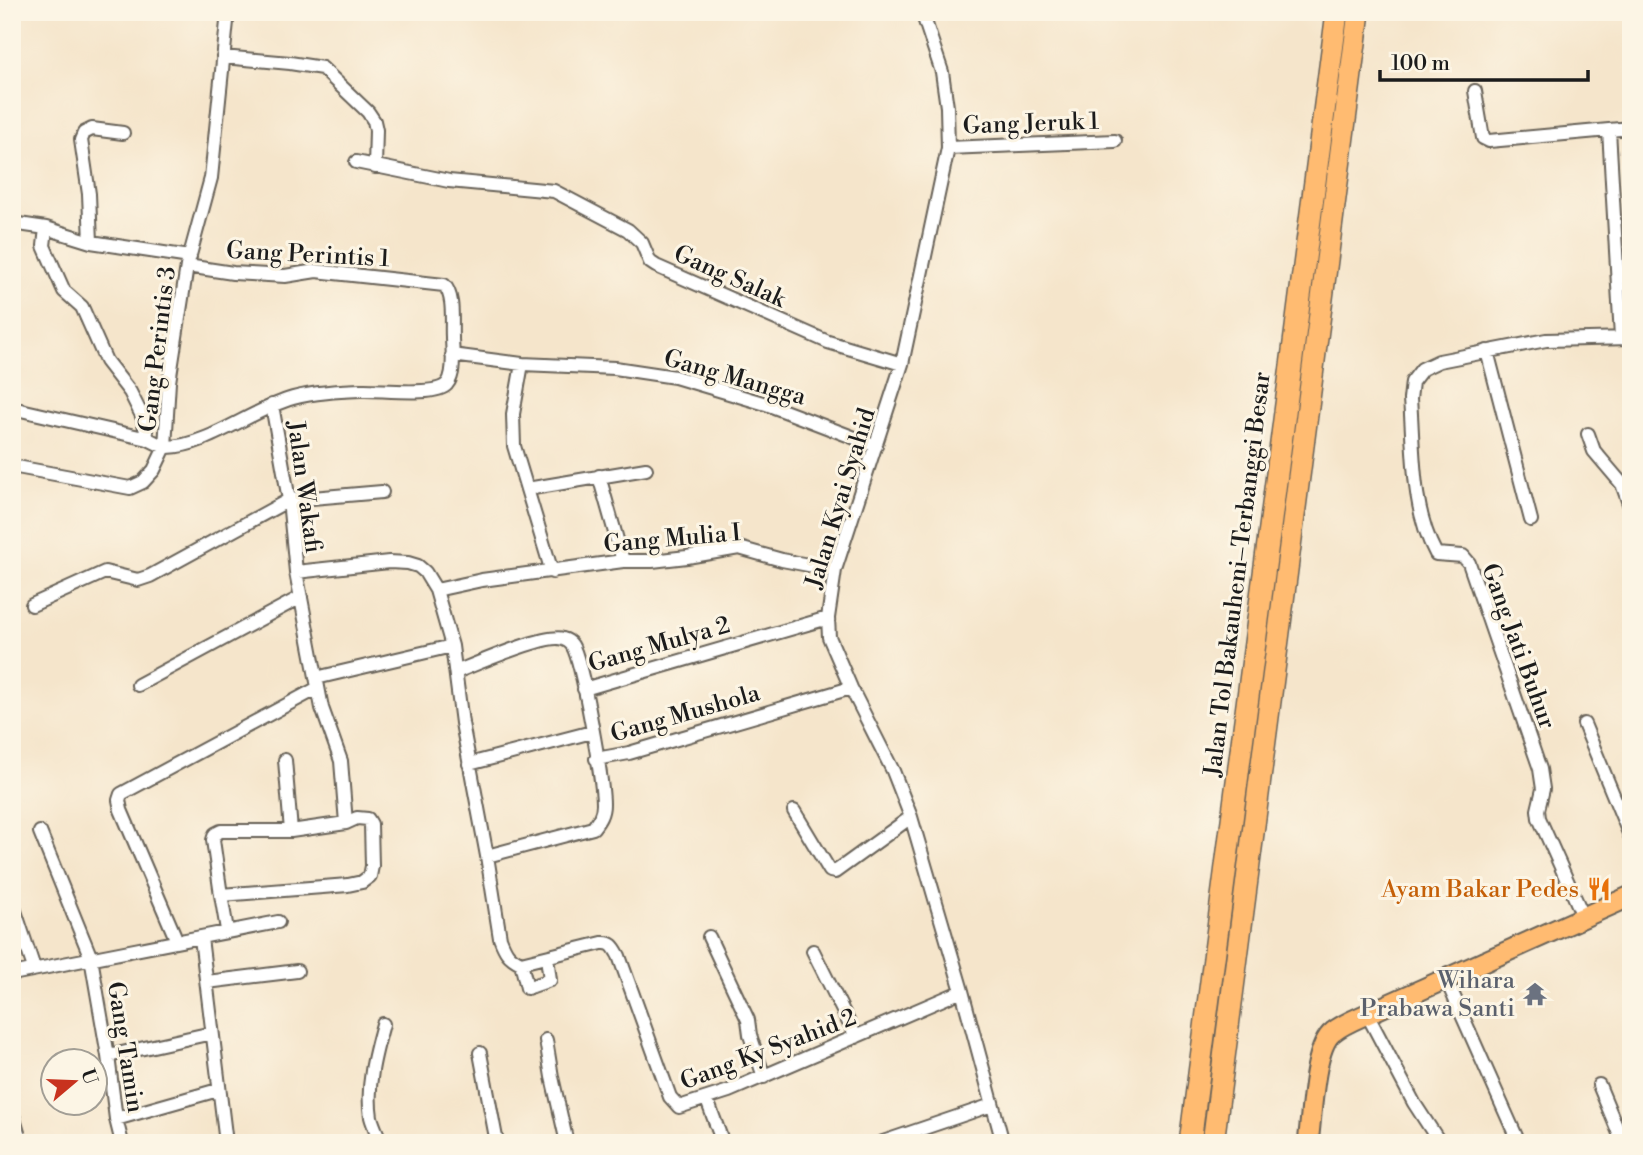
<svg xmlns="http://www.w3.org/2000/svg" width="1643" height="1155" font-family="'Libre Bodoni',serif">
	<rect width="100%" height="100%" fill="#fcf5e5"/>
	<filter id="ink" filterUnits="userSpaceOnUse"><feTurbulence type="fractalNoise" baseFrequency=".0143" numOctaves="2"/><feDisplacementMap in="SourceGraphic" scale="14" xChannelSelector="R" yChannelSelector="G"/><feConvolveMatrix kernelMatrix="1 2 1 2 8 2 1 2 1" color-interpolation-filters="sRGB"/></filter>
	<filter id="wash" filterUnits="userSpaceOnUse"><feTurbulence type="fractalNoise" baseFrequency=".00686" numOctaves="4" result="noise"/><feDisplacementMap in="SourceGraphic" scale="28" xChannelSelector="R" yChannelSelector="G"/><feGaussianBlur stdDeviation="1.57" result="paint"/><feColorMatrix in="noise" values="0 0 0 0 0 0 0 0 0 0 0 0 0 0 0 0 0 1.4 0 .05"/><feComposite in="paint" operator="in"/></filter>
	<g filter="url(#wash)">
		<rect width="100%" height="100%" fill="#f5e5cb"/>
	</g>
	<g filter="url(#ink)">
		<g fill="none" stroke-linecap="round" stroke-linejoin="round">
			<g stroke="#686259" stroke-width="16">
				<path id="minor" d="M 922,12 L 942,72 L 947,107 L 948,148 L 902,364 L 835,570 L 828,618 L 829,637 L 851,688 L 893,771 L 911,817 L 962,991 L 1003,1143
					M 223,57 L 290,63 L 322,68 L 368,112 L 374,121 L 376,130 L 375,167
					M 1475,91 L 1483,138 L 1489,141 L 1609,130
					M 948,148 L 1115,141
					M 356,162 L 449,181 L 554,191 L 628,230 L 642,243 L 650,262 L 656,266 L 828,342 L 902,364
					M 12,223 L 46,228 L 91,242 L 190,257
					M 46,228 L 44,246 L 64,291 L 82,307 L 106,361 L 130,392 L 142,416 L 148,439
					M 91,242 L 89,194 L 81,140 L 84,133 L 92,129 L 123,133
					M 1621,337 L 1609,130 L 1631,128
					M 1487,351 L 1531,520
					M 452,355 L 522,364 L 615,368 L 675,377 L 766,404 L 876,446
					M 522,364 L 513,414 L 514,446 L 552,572
					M 272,405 L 289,500 L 296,572 L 322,708 L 341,761 L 346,823
					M 12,408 L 148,439 C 155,442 162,447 168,447 C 208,446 253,409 293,398 C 315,392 340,391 362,390 C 379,389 436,397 447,384 C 456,374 452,349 452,337 C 451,322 455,296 444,285 L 316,271 L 285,276 L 233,273 L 187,266
					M 1588,434 L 1594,451 L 1622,484 L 1631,509
					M 17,467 L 130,488 L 143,482 L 154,470 L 165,447 L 169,382 L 187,266 L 211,178 L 228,12
					M 599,476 L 623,561
					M 527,489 L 646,469
					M 296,572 L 389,562 L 408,563 L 418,566 L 425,572 L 436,590 L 452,646 L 462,723 L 487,856 L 500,938 C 505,951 508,957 521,963 L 602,943 C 612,942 614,947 619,956 L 670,1097 L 679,1107 L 729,1091 L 962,991
					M 436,590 L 482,580 L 623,561 L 652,561 L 687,557 L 739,548 L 782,560 L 835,570
					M 32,605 L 105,572 L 138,580 L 150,576 L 289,500 L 382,492
					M 456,672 C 476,664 547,633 563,639 C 567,640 569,641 572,645 C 582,660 603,782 603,804 C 603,814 599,820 593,828 L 487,856
					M 316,678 L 452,646
					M 138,685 L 301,597
					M 584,689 L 828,618
					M 1584,724 L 1631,838
					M 596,759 L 629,753 L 851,688
					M 285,760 L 291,831
					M 469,764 L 592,732
					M 794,811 L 830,871 L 835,872 L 911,817
					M 40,832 L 91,958 L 108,1056 L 116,1119 L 122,1143
					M 221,895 L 213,840 L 215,834 L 221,831 L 291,831 L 346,823 L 357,818 L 368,819 L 371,824 L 372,866 L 370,876 L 362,882 L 348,885 L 221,895 L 227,930
					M 12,902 L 34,968
					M 1583,916 L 1539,818 L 1538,810 L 1543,789 L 1540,769 L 1469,563 L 1463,556 L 1436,554 C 1411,508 1414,450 1410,399 L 1412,382 L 1422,369 L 1439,361 L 1546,340 L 1631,338
					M 709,937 L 748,1020 L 750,1035 L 764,1077
					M 201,938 L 226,1143
					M 177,941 L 121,810 L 119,800 L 121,794 L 318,688
					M 813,951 L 856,1037
					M 521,963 L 527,988 L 550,980 L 547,957
					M 12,974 L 278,922
					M 1446,979 L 1519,1143
					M 207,982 L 297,971
					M 1367,1014 L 1414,1103 L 1440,1143
					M 546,1040 L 552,1077 L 567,1143
					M 480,1053 L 497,1143
					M 108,1056 L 212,1033
					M 1599,1085 L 1623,1143
					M 707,1100 L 723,1143
					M 12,1112 L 21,1143
					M 116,1119 L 218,1090
					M 381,1143 C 378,1135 373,1125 371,1117 C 366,1086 375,1053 383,1024
					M 880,1143 L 992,1105"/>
			</g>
			<g stroke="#686259" stroke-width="23">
				<path id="primary" d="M 1308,1143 C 1312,1117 1313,1047 1333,1032 C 1343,1024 1356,1019 1367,1014 L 1631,896"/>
			</g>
			<g stroke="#686259" stroke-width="24">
				<path id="motorway" d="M 1190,1143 L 1337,12
					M 1213,1143 L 1359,12"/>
			</g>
			<use href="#minor" stroke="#fff" stroke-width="12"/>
			<use href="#primary" stroke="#ffbb71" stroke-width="19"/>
			<use href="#motorway" stroke="#ffbb71" stroke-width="21"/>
		</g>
	</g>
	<defs>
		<g id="restaurant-bare" transform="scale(1.89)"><path d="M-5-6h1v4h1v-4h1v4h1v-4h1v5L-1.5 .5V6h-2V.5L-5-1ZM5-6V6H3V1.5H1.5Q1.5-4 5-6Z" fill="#e8710a" stroke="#fcf5e5" stroke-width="2.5" paint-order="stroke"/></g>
		<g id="temple-bare" transform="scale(1.89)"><path d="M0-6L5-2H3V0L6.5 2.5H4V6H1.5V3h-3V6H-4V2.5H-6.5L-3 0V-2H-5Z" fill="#6b7280" stroke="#fcf5e5" stroke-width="2.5" paint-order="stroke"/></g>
	</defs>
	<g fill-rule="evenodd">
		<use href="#restaurant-bare" x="1599" y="889"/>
		<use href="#temple-bare" x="1535" y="994"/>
	</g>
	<g text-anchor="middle" stroke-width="6" stroke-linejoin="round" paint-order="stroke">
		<g font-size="24" fill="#1c1c1c" stroke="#fcf5e5">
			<text transform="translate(1031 123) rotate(-2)" y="8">Gang Jeruk 1</text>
			<text transform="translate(308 254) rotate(3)" y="8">Gang Perintis 1</text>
			<text transform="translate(730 276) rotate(24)" y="8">Gang Salak</text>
			<text transform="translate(157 349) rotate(-83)" y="8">Gang Perintis 3</text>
			<text transform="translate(735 377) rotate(16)" y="8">Gang Mangga</text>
			<text transform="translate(305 487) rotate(82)" y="8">Jalan Wakafi</text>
			<text transform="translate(840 498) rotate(-73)" y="8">Jalan Kyai Syahid</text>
			<text transform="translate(672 538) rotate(-5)" y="8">Gang Mulia I</text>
			<text transform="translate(1237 574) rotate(-83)" y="8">Jalan Tol Bakauheni–Terbanggi Besar</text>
			<text transform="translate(659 644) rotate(-16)" y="8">Gang Mulya 2</text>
			<text transform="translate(1519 646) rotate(70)" y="8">Gang Jati Buhur</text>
			<text transform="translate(685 713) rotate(-16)" y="8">Gang Mushola</text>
			<text transform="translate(126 1047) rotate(81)" y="8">Gang Tamin</text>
			<text transform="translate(768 1049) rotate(-21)" y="8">Gang Ky Syahid 2</text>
		</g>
		<g font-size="24" fill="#c56008" stroke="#fcf5e5" text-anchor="end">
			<text x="1579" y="897">Ayam Bakar Pedes</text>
		</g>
		<g font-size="24" fill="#5b616d" stroke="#fcf5e5" text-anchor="end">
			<text x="1515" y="988">Wihara<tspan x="1515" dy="28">Prabawa Santi</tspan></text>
		</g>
	</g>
	<rect width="1643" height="1155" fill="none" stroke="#fcf5e5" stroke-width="42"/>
	<g transform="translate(74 1082) rotate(71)"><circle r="33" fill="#fcf5e5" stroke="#a29e95" stroke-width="2"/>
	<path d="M0-5L12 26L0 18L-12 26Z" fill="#c8321e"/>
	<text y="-10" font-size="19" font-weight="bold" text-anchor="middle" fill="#1c1c1c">U</text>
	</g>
	<path d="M1380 70v10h208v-10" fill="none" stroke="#1c1c1c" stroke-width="3.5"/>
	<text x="1391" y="70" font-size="21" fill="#1c1c1c" stroke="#fcf5e5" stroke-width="5" paint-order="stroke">100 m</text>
</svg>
